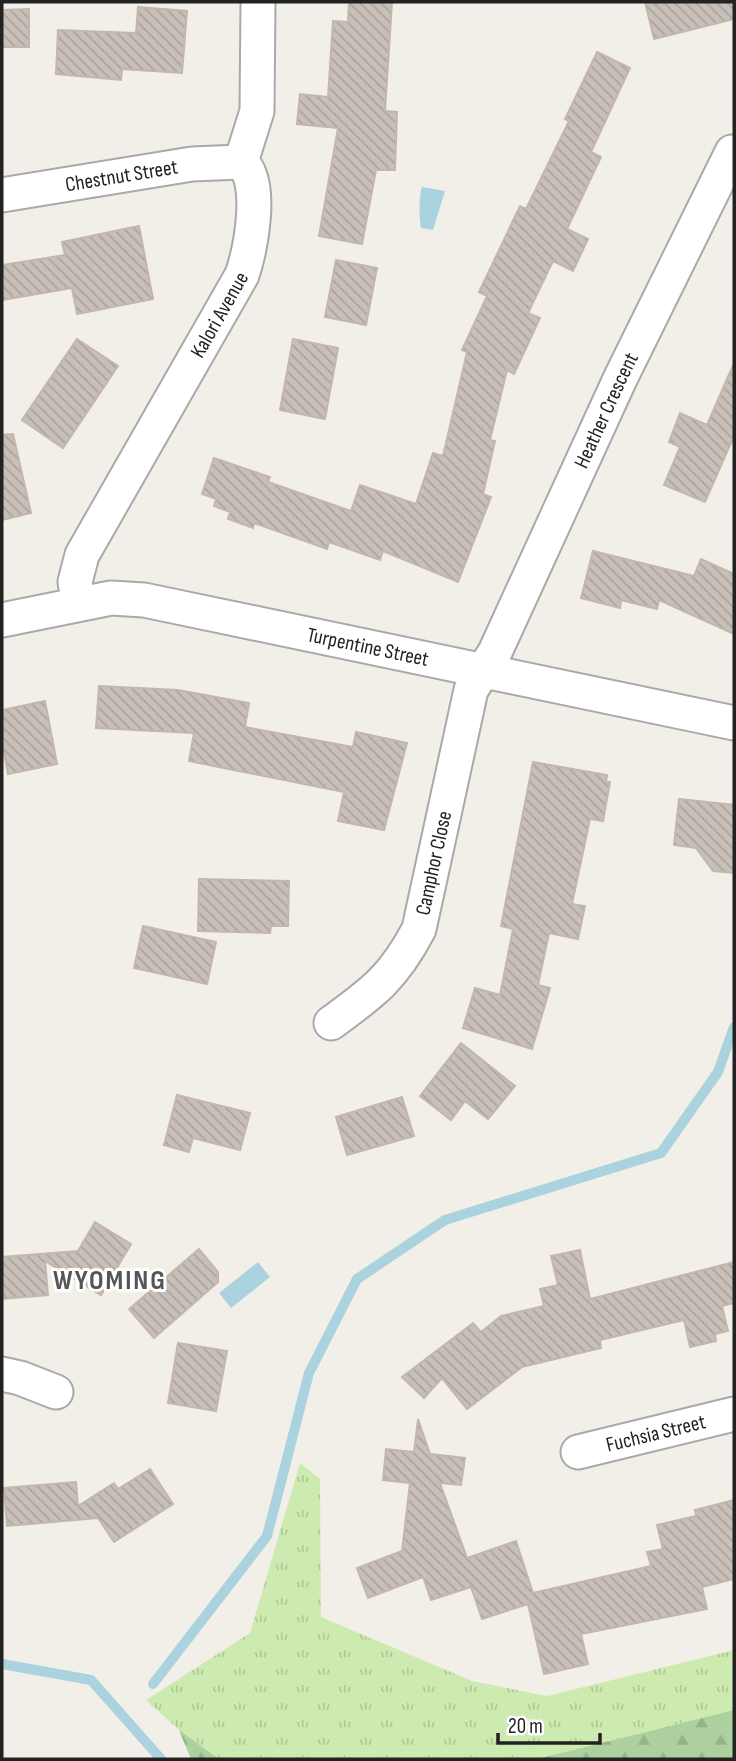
<svg xmlns="http://www.w3.org/2000/svg" width="736" height="1761" font-family="'Sofia Sans Condensed',sans-serif">
	<defs>
		<pattern id="grass-tufts" width="24" height="20" patternUnits="userSpaceOnUse" patternTransform="scale(1.75)"><rect width="24" height="20" fill="#cdebb0"/><path d="M3 7l-1-3M5 7V3M7 7l1-3M15 17l-1-3M17 17v-4M19 17l1-3" fill="none" stroke="#b0c997"/></pattern>
		<pattern id="forest-firs" width="22" height="20" patternUnits="userSpaceOnUse" patternTransform="scale(1.75)"><rect width="22" height="20" fill="#add19e"/><path d="M5 1l3.5 6h-7zM16 11l3.5 6h-7z" fill="#95b388"/></pattern>
		<pattern id="building-back-hatch" width="6" height="6" patternUnits="userSpaceOnUse" patternTransform="scale(1.75)"><rect width="6" height="6" fill="#c7bfb8"/><path d="M-1 5l2 2M0 0l6 6M5-1l2 2" fill="none" stroke="#aba49e"/></pattern>
	</defs>
	<rect width="100%" height="100%" fill="#f2efe9"/>
	<path fill="url(#grass-tufts)" d="M 300,1463 L 320,1479 L 321,1617 L 472,1681 L 547,1696 L 734,1650 L 734,1710 L 537,1759 L 219,1759 L 179,1730 L 146,1700 L 250,1633 Z"/>
	<path fill="url(#forest-firs)" d="M 734,1710 L 734,1759 L 537,1759 Z
		M 179,1730 L 219,1759 L 191,1759 Z"/>
	<path fill="#aad3df" d="M 422,187 L 445,191 L 433,230 L 421,228 C 419,219 419,195 422,187 Z
		M 258,1262 L 270,1277 L 231,1308 L 219,1293 Z"/>
	<g fill="none" stroke-linecap="round" stroke-linejoin="round">
		<path stroke="#aad3df" stroke-width="10" d="M 2,1664 L 91,1680 L 161,1759
			M 153,1684 L 267,1536 L 309,1373 L 357,1279 L 445,1220 L 661,1153 L 718,1072 L 734,1027"/>
	</g>
	<path fill="url(#building-back-hatch)" stroke="#c4b6ab" stroke-width="2" d="M 349,2 L 392,2 L 385,111 L 397,112 L 395,170 L 376,170 L 362,244 L 319,236 L 338,128 L 297,124 L 300,94 L 328,97 L 333,21 L 348,22 Z
		M 645,2 L 734,2 L 734,19 L 654,39 Z
		M 138,7 L 187,11 L 182,73 L 122,69 L 121,80 L 56,74 L 58,30 L 136,33 Z
		M 29,9 L 29,47 L 2,47 L 2,10 Z
		M 597,52 L 630,68 L 591,152 L 601,157 L 567,229 L 588,239 L 573,271 L 553,261 L 528,313 L 540,318 L 514,374 L 507,370 L 490,440 L 495,441 L 483,494 L 491,497 L 458,582 L 383,551 L 380,560 L 329,542 L 327,549 L 254,523 L 253,528 L 228,519 L 230,512 L 214,506 L 216,499 L 202,494 L 214,458 L 270,477 L 268,482 L 351,511 L 360,485 L 416,504 L 433,453 L 443,456 L 467,352 L 462,350 L 487,296 L 479,292 L 520,206 L 526,209 L 569,121 L 565,119 Z
		M 139,226 L 153,299 L 77,314 L 72,288 L 2,300 L 2,265 L 65,255 L 62,242 Z
		M 336,260 L 377,268 L 366,325 L 325,317 Z
		M 77,339 L 118,366 L 63,448 L 22,420 Z
		M 293,339 L 338,348 L 325,419 L 280,410 Z
		M 734,363 L 734,436 L 705,502 L 664,485 L 680,447 L 669,442 L 680,413 L 707,425 Z
		M 13,434 L 31,513 L 2,520 L 2,435 Z
		M 593,551 L 694,576 L 701,559 L 734,574 L 734,634 L 659,600 L 657,609 L 621,600 L 620,608 L 581,598 Z
		M 99,686 L 178,690 L 249,703 L 245,727 L 353,747 L 356,732 L 407,743 L 384,830 L 338,821 L 344,792 L 189,761 L 194,733 L 96,728 Z
		M 45,701 L 57,764 L 8,774 L 2,742 L 2,710 Z
		M 533,762 L 607,775 L 606,782 L 610,782 L 603,821 L 590,819 L 572,904 L 585,906 L 578,939 L 549,933 L 538,985 L 550,988 L 532,1049 L 463,1028 L 475,988 L 500,995 L 513,929 L 501,926 Z
		M 679,799 L 734,805 L 734,873 L 713,871 L 696,848 L 674,845 Z
		M 199,879 L 289,881 L 288,926 L 271,926 L 270,933 L 198,931 Z
		M 143,926 L 216,942 L 207,984 L 134,968 Z
		M 461,1043 L 515,1086 L 488,1119 L 465,1101 L 451,1120 L 420,1096 Z
		M 177,1095 L 250,1113 L 240,1150 L 193,1138 L 189,1152 L 164,1145 Z
		M 402,1097 L 414,1136 L 347,1155 L 336,1117 Z
		M 95,1222 L 131,1244 L 101,1295 L 45,1261 L 48,1295 L 2,1299 L 2,1257 L 78,1251 Z
		M 199,1249 L 218,1272 L 218,1282 L 154,1338 L 129,1309 Z
		M 580,1250 L 590,1299 L 734,1262 L 734,1303 L 722,1306 L 728,1331 L 715,1334 L 716,1341 L 690,1347 L 684,1320 L 600,1340 L 601,1348 L 522,1367 L 467,1409 L 442,1378 L 424,1398 L 402,1377 L 473,1323 L 481,1332 L 501,1316 L 544,1306 L 540,1289 L 558,1285 L 551,1256 Z
		M 178,1343 L 227,1351 L 216,1411 L 168,1403 Z
		M 418,1419 L 430,1454 L 465,1458 L 461,1485 L 440,1483 L 467,1558 L 516,1541 L 533,1593 L 651,1566 L 647,1552 L 663,1549 L 657,1525 L 696,1516 L 695,1510 L 734,1500 L 734,1579 L 702,1587 L 707,1609 L 581,1634 L 588,1664 L 544,1674 L 528,1604 L 482,1619 L 471,1587 L 431,1600 L 423,1577 L 368,1598 L 357,1568 L 402,1551 L 410,1483 L 383,1480 L 386,1449 L 414,1452 Z
		M 150,1469 L 173,1504 L 114,1542 L 98,1518 L 7,1526 L 4,1488 L 76,1482 L 78,1506 L 114,1483 L 118,1489 Z"/>
	<g fill="none" stroke-linecap="round" stroke-linejoin="round">
		<g stroke="#a9a9a9" stroke-width="37">
			<g id="minor">
				<path d="M 241,162 L 257,111 L 258,2"/>
				<path id="s1" d="M 2,195 L 192,164 L 241,162"/>
				<path id="s2" d="M 79,604 L 75,582 L 82,555 L 242,275 C 251,248 264,181 241,162"/>
				<path id="s3" d="M 2,620 L 111,598 L 144,600 L 734,723"/>
				<path id="s4" d="M 331,1023 C 374,992 394,977 419,929 L 471,690 L 495,652 L 620,379 L 732,152"/>
				<path d="M 2,1374 L 20,1378 L 56,1392"/>
				<path id="s5" d="M 578,1452 L 734,1414"/>
			</g>
		</g>
		<use href="#minor" stroke="#fff" stroke-width="33"/>
	</g>
	<g text-anchor="middle" stroke-width="6" stroke-linejoin="round" paint-order="stroke">
		<g font-size="21" fill="#222" stroke="#fff">
			<text dy="7" stroke="none"><textPath href="#s1" startOffset="121">Chestnut Street</textPath></text>
			<text dy="7" stroke="none"><textPath href="#s2" startOffset="327">Kalori Avenue</textPath></text>
			<text dy="7" stroke="none"><textPath href="#s4" startOffset="686">Heather Crescent</textPath></text>
			<text dy="7" stroke="none"><textPath href="#s3" startOffset="373">Turpentine Street</textPath></text>
			<text dy="7" stroke="none"><textPath href="#s4" startOffset="198">Camphor Close</textPath></text>
			<text dy="7" stroke="none"><textPath href="#s5" startOffset="80">Fuchsia Street</textPath></text>
		</g>
		<g font-size="28" font-weight="bold" letter-spacing="2" fill="#555" stroke="#fff">
			<text x="110" y="1289">WYOMING</text>
		</g>
	</g>
	<rect width="736" height="1761" fill="none" stroke="#222222" stroke-width="7"/>
	<path d="M498 1733v10h102v-10" fill="none" stroke="#222222" stroke-width="3.5"/>
	<text x="508" y="1733" font-size="21" fill="#222222" stroke="#ffffff" stroke-width="5" paint-order="stroke">20 m</text>
</svg>
